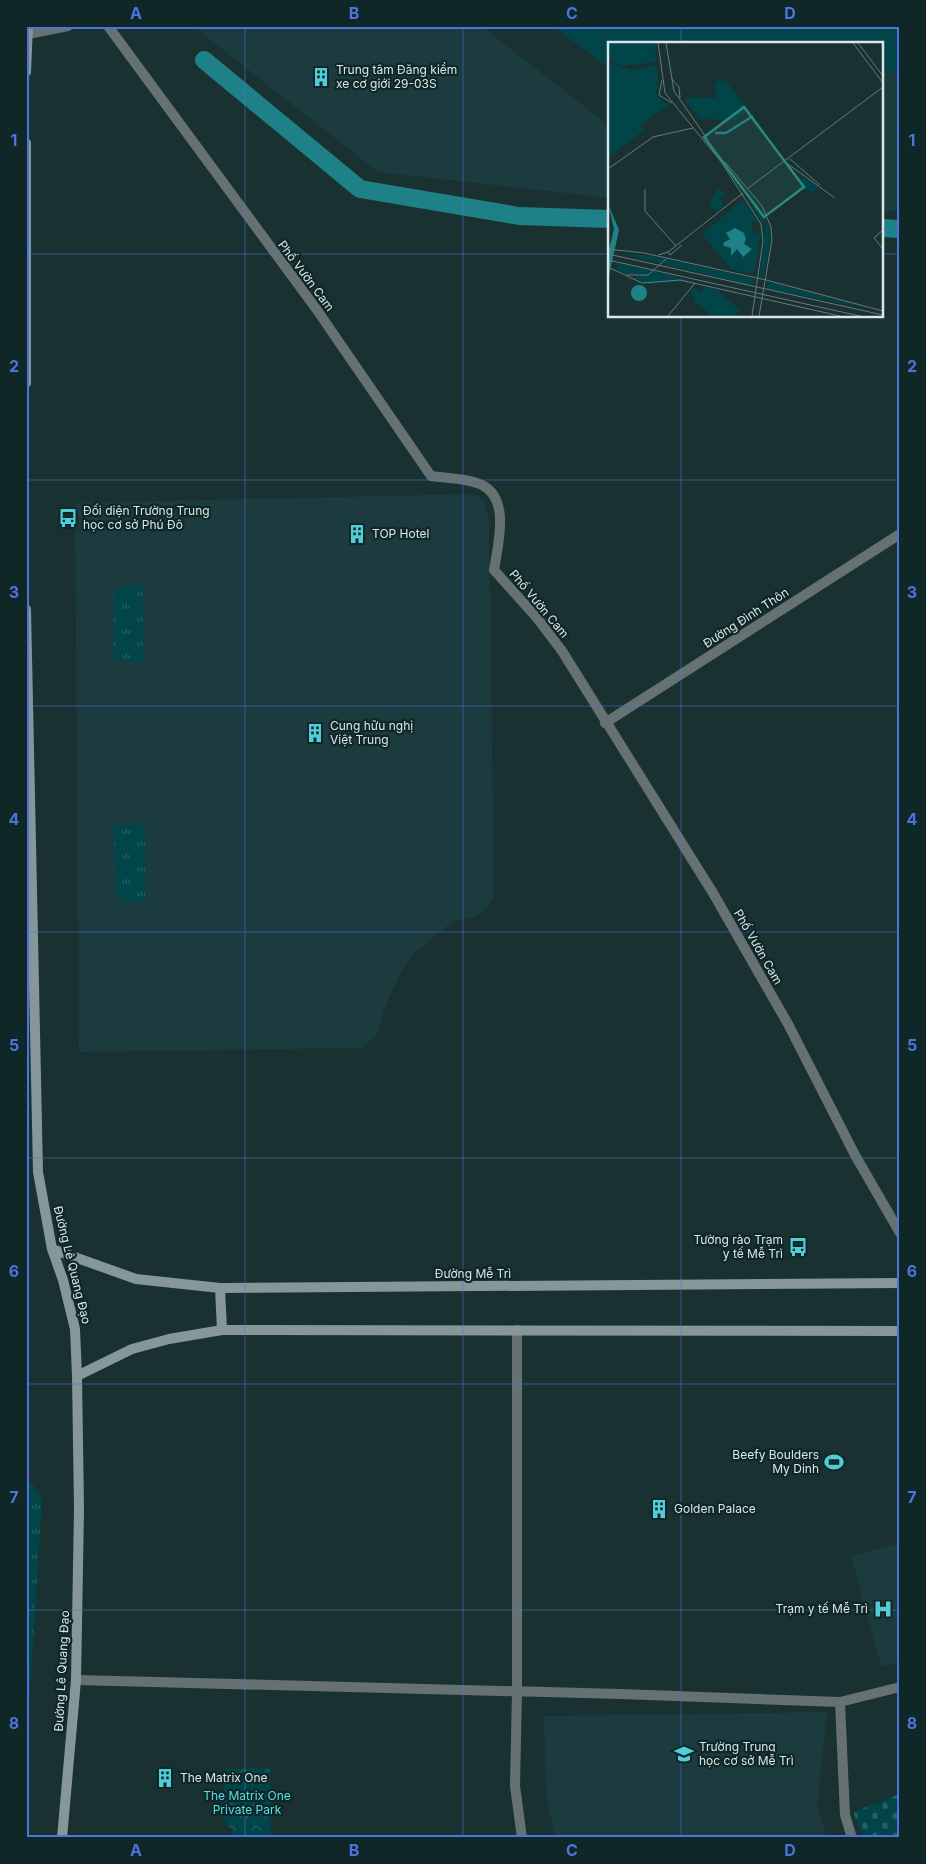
<svg xmlns="http://www.w3.org/2000/svg" width="926" height="1864" font-family="Inter,sans-serif">
	<defs>
		<pattern id="grass-tufts" width="24" height="20" patternUnits="userSpaceOnUse" patternTransform="scale(1.25)"><rect width="24" height="20" fill="#014549"/><path d="M3 7l-1-3M5 7V3M7 7l1-3M15 17l-1-3M17 17v-4M19 17l1-3" fill="none" stroke="#256063"/></pattern>
		<pattern id="cemetery-stones" width="16" height="16" patternUnits="userSpaceOnUse" patternTransform="scale(1.25)"><rect width="16" height="16" fill="#014549"/><path d="M2 7V4a2 2 0 0 1 4 0v3zM10 15v-3a2 2 0 0 1 4 0v3z" fill="#256063"/></pattern>
		<pattern id="park-crowns" width="20" height="18" patternUnits="userSpaceOnUse" patternTransform="scale(1.25)"><rect width="20" height="18" fill="#014549"/><path d="M2 6a3 3 0 1 1 6 0M12 15a3 3 0 1 1 6 0" fill="none" stroke="#256063"/></pattern>
	</defs>
	<rect width="100%" height="100%" fill="#1a3132"/>
	<path fill="#1b3b3e" d="M 193,26 L 481,26 L 610,126 L 610,198 L 378,172 Z
		M 900,72 L 900,211 L 882,211 L 882,73 Z
		M 468,494 L 477,495 L 483,500 L 489,520 L 494,895 L 488,908 L 477,916 L 452,922 L 412,955 L 399,976 L 385,1007 L 376,1036 L 362,1048 L 79,1052 L 75,503 Z
		M 900,1543 L 900,1662 L 881,1666 L 851,1556 Z
		M 827,1712 L 817,1806 L 827,1838 L 555,1838 L 546,1792 L 544,1716 Z"/>
	<path fill="url(#grass-tufts)" d="M 128,585 L 143,585 L 144,661 L 113,661 L 114,596 L 116,591 Z
		M 114,825 L 145,825 L 145,903 L 124,902 L 115,891 Z
		M 26,1481 L 33,1485 L 42,1500 L 26,1753 Z"/>
	<path fill="url(#cemetery-stones)" d="M 900,1794 L 900,1838 L 864,1838 L 853,1812 Z"/>
	<path fill="url(#park-crowns)" d="M 270,1768 L 271,1838 L 237,1838 L 223,1818 L 225,1769 Z"/>
	<path fill="#014549" d="M 553,26 L 900,26 L 900,72 L 882,73 L 882,44 L 610,44 L 610,69 Z"/>
	<g fill="none" stroke-linecap="round" stroke-linejoin="round">
		<path stroke="#1f8188" stroke-width="18" d="M 204,60 L 360,189 L 519,216 L 610,219
			M 882,228 L 900,229"/>
		<path stroke="#667172" stroke-width="10" d="M 108,26 L 317,310 L 431,476 C 445,478 463,478 477,483 C 512,494 498,544 494,570 L 537,618 L 562,651 L 713,893 L 788,1024 L 855,1155 L 900,1233
			M 28,34 L 68,26
			M 605,723 L 900,534
			M 517,1330 L 517,1691 L 515,1786 L 522,1838
			M 76,1680 L 621,1694 L 840,1702 L 900,1687
			M 840,1702 L 845,1815 L 852,1838"/>
		<path stroke="#869799" stroke-width="10" d="M 26,72 L 28,26
			M 26,143 L 26,383
			M 26,609 L 38,1172 L 52,1249 L 63,1280 L 75,1329 L 77,1376 L 79,1509 L 76,1680 L 62,1838
			M 52,1249 L 136,1279 L 220,1288 L 900,1283
			M 220,1288 L 222,1330
			M 77,1376 L 132,1349 L 169,1339 L 222,1330 L 900,1331"/>
	</g>
	<path fill="none" stroke="#4c74dc" stroke-width="1" stroke-opacity="0.55" d="M 245,26 L 245,1838M 463,26 L 463,1838M 681,26 L 681,44M 26,254 L 610,254M 882,254 L 900,254M 681,316 L 681,1838M 26,480 L 900,480M 26,706 L 900,706M 26,932 L 900,932M 26,1158 L 900,1158M 26,1384 L 900,1384M 26,1610 L 900,1610"/>
	<defs>
		<g id="building-bare" transform="scale(1.5)"><path d="M-4-6H4V6H1V3H-1V6H-4ZM-2.5-4.3h1.7v1.8h-1.7ZM.8-4.3h1.7v1.8H.8ZM-2.5-1h1.7V.8h-1.7ZM.8-1h1.7V.8H.8Z" fill="#52ccd6" stroke="#102728" stroke-width="2.5" paint-order="stroke"/></g>
		<g id="bus-bare" transform="scale(1.5)"><path d="M-5-6H5V4H4V6H2V4H-2V6H-4V4H-5ZM-3.5-4V0h7V-4ZM-3.5 1.2v1.5H-2V1.2ZM2 1.2v1.5H3.5V1.2Z" fill="#52ccd6" stroke="#102728" stroke-width="2.5" paint-order="stroke"/></g>
		<g id="stadium-bare" transform="scale(1.5)"><path d="M0-5a6.5 5 0 1 0 0 10a6.5 5 0 1 0 0-10ZM-3.5-1.8h7v3.6h-7Z" fill="#52ccd6" stroke="#102728" stroke-width="2.5" paint-order="stroke"/></g>
		<g id="hospital-bare" transform="scale(1.5)"><path d="M-5-5h3v3.5h4V-5h3V5h-3V1.5h-4V5h-3Z" fill="#52ccd6" stroke="#102728" stroke-width="2.5" paint-order="stroke"/></g>
		<g id="school-bare" transform="scale(1.5)"><path d="M0-5L7-2L0 1L-7-2ZM-4 1L0 2.5L4 1V4Q0 6-4 4Z" fill="#52ccd6" stroke="#102728" stroke-width="2.5" paint-order="stroke"/></g>
	</defs>
	<g fill-rule="evenodd">
		<use href="#building-bare" x="321" y="77"/>
		<use href="#bus-bare" x="68" y="518"/>
		<use href="#building-bare" x="357" y="534"/>
		<use href="#building-bare" x="315" y="733"/>
		<use href="#bus-bare" x="798" y="1247"/>
		<use href="#stadium-bare" x="834" y="1462"/>
		<use href="#building-bare" x="659" y="1509"/>
		<use href="#hospital-bare" x="883" y="1609"/>
		<use href="#school-bare" x="684" y="1754"/>
		<use href="#building-bare" x="165" y="1778"/>
	</g>
	<g text-anchor="middle" stroke-width="4.5" stroke-linejoin="round" paint-order="stroke">
		<g font-size="12" fill="#d9e7e8" stroke="#102728" text-anchor="start">
			<text x="336" y="74">Trung tâm Đăng kiểm<tspan x="336" dy="14">xe cơ giới 29-03S</tspan></text>
			<text x="83" y="515">Đối diện Trường Trung<tspan x="83" dy="14">học cơ sở Phú Đô</tspan></text>
			<text x="372" y="538">TOP Hotel</text>
			<text x="330" y="730">Cung hữu nghị<tspan x="330" dy="14">Việt Trung</tspan></text>
			<text x="783" y="1244" text-anchor="end">Tường rào Trạm<tspan x="783" dy="14">y tế Mễ Trì</tspan></text>
			<text x="819" y="1459" text-anchor="end">Beefy Boulders<tspan x="819" dy="14">My Dinh</tspan></text>
			<text x="674" y="1513">Golden Palace</text>
			<text x="868" y="1613" text-anchor="end">Trạm y tế Mễ Trì</text>
			<text x="699" y="1751">Trường Trung<tspan x="699" dy="14">học cơ sở Mễ Trì</tspan></text>
			<text x="180" y="1782">The Matrix One</text>
		</g>
		<g font-size="12" fill="#d9e7e8" stroke="#102728">
			<text transform="translate(306 276) rotate(53)" y="4">Phố Vườn Cam</text>
			<text transform="translate(539 604) rotate(50)" y="4">Phố Vườn Cam</text>
			<text transform="translate(746 618) rotate(-33)" y="4">Đường Đình Thôn</text>
			<text transform="translate(758 947) rotate(60)" y="4">Phố Vườn Cam</text>
			<text transform="translate(72 1265) rotate(76)" y="4">Đường Lê Quang Đạo</text>
			<text x="473" y="1278">Đường Mễ Trì</text>
			<text transform="translate(62 1671) rotate(-87)" y="4">Đường Lê Quang Đạo</text>
		</g>
		<g font-size="12" fill="#59dee9" stroke="#102728">
			<text x="247" y="1800">The Matrix One<tspan x="247" dy="14">Private Park</tspan></text>
		</g>
	</g>
	<g transform="translate(608 42)">
		<rect width="275" height="275" fill="#1a3132"/>
		<path d="M 146,158 L 157,174 L 159,179 L 154,181 L 142,160 ZM 160,182 L 163,197 L 155,236 L 151,234 L 157,198 L 156,184 ZM 11,211 L 43,214 L 147,237 L 145,244 ZM 9,221 L 46,229 L 36,233 L 18,232 L 9,228 ZM 48,229 L 82,239 L 40,242 L 26,236 ZM 160,240 L 261,266 L 159,247 Z" fill="#014549"/>
		<path d="M 194,134 L 210,145 L 206,150 L 191,145 ZM 97,245 L 109,248 L 132,268 L 127,274 L 103,273 L 84,257 L 87,254 L 82,250 L 86,246 L 92,251 Z" fill="#014549"/>
		<path d="M 132,160 L 137,160 L 149,179 L 142,181 L 147,193 L 153,192 L 146,232 L 124,228 L 94,192 Z" fill="#014549"/>
		<path d="M 110,146 L 117,152 L 112,157 L 116,164 L 108,170 L 101,162 Z" fill="#014549"/>
		<path d="M 0,1 L 47,1 L 48,20 L 14,24 L 0,17 ZM 0,21 L 24,28 L 48,23 L 51,39 L 48,52 L 60,64 L 32,83 L 36,88 L 0,116 ZM 117,38 L 140,67 L 127,78 L 92,77 L 76,56 L 107,56 L 108,40 Z" fill="#014549"/>
		<path d="M 0,162 L 11,188 L 0,238 L 0,211 L 6,187 ZM 127,186 L 136,191 L 138,197 L 136,202 L 144,207 L 135,215 L 129,207 L 123,214 L 123,206 L 116,204 L 115,201 L 122,197 L 118,191 ZM23 251a8 8 0 1 1 16 0a8 8 0 1 1-16 0Z" fill="#1f8188"/>
		<path fill="none" stroke="#1f8188" stroke-width="2.5" d="M 107,91 L 118,91 L 145,74"/>
		<path fill="none" stroke="#667a7b" stroke-width="1" d="M 50,1 L 57,51 L 114,121 L 153,182 L 155,199 L 144,274M 58,1 L 66,49 L 100,98M 245,1 L 275,41M 250,1 L 275,34M 63,36 L 71,45 L 72,56M 54,38 L 51,53 L 64,61M 182,117 L 212,143M 117,120 L 154,164 L 163,185 L 164,198 L 151,274M 177,120 L 227,156M 0,127 L 45,95 L 85,86M 37,147 L 37,169 L 68,204M 139,147 L 275,45M 275,188 L 266,196 L 275,207M 0,207 L 36,211 L 158,238 L 275,269M 60,210 L 62,213 L 74,203M 0,212 L 275,273M 50,213 L 60,210 L 135,151M 0,218 L 252,274M 0,225 L 34,241 L 72,238 L 232,274M 19,233 L 40,233 L 59,216M 60,274 L 87,241"/>
		<path fill="#2d8780" fill-opacity="0.15" stroke="#2d8780" stroke-width="2.5" d="M 136,65 L 196,145 L 156,175 L 96,95 Z"/>
		<rect width="275" height="275" fill="none" stroke="#d9e7e8" stroke-width="2.5"/>
	</g>
	<rect width="926" height="1864" fill="none" stroke="#102728" stroke-width="55"/>
	<rect x="28" y="28" width="870" height="1808" fill="none" stroke="#4c74dc" stroke-width="2"/>
	<g font-size="16" text-anchor="middle" font-weight="bold" fill="#4c74dc">
		<text x="136" y="19">A</text>
		<text x="354" y="19">B</text>
		<text x="572" y="19">C</text>
		<text x="790" y="19">D</text>
		<text x="14" y="146">1</text>
		<text x="912" y="146">1</text>
		<text x="14" y="372">2</text>
		<text x="912" y="372">2</text>
		<text x="14" y="598">3</text>
		<text x="912" y="598">3</text>
		<text x="14" y="825">4</text>
		<text x="912" y="825">4</text>
		<text x="14" y="1051">5</text>
		<text x="912" y="1051">5</text>
		<text x="14" y="1277">6</text>
		<text x="912" y="1277">6</text>
		<text x="14" y="1503">7</text>
		<text x="912" y="1503">7</text>
		<text x="14" y="1729">8</text>
		<text x="912" y="1729">8</text>
		<text x="136" y="1856">A</text>
		<text x="354" y="1856">B</text>
		<text x="572" y="1856">C</text>
		<text x="790" y="1856">D</text>
	</g>
</svg>
